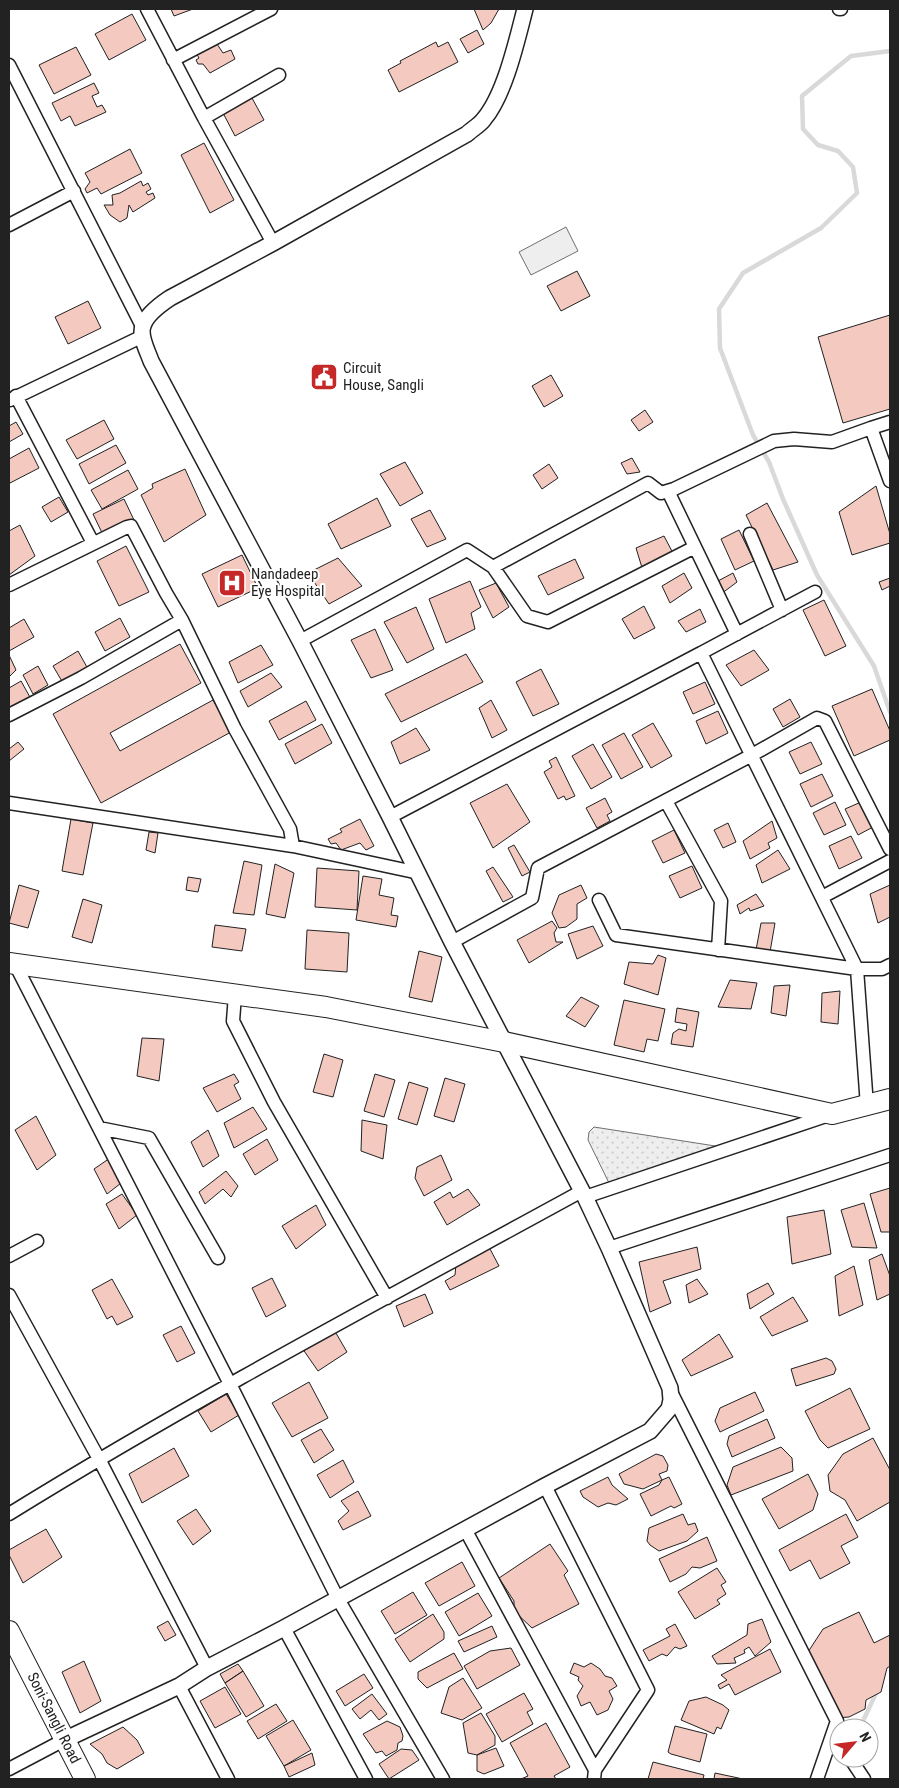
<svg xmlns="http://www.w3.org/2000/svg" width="899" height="1788" font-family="'Roboto Condensed',sans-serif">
	<defs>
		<pattern id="grass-dots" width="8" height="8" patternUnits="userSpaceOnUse" patternTransform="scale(1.25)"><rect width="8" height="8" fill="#eee"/><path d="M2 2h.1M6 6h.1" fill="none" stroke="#ccc" stroke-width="1.8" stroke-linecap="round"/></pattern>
	</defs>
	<rect width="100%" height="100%" fill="#fff"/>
	<path fill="url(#grass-dots)" stroke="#6f6f6f" d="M 594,1127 L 728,1148 L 609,1183 L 588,1140 L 589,1132 Z"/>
	<path fill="#eee" stroke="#6f6f6f" d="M 566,227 L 578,251 L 531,275 L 519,252 Z"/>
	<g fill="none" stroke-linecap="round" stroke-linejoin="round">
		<path stroke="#d9d9d9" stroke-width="4.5" d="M 890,51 L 851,56 L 802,96 L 803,129 L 818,145 L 838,151 L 853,167 L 857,193 L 821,228 L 743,273 L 719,309 L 720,348 L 753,435 L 769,462 L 783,499 L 817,575 L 874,666 L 890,712
			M 855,1728 L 863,1721 L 877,1691
			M 832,1749 L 839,1742"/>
	</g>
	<path fill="#f3c9c0" stroke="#222" d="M 171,9 L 193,9 L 174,16 Z
		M 474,9 L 499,9 L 491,23 L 483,30 Z
		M 132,14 L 146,40 L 109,60 L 95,34 Z
		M 477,30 L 484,44 L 468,53 L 460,39 Z
		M 436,42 L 438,47 L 448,42 L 458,62 L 399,92 L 388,70 L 401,63 L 400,61 Z
		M 217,44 L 223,53 L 231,50 L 235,59 L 210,73 L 203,64 L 198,64 L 196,60 L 199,58 L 196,53 Z
		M 76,47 L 91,75 L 54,94 L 39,65 Z
		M 94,83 L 99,93 L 92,96 L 97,107 L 102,105 L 106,112 L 75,126 L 70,116 L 61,121 L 52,103 Z
		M 252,98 L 264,120 L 235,136 L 223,113 Z
		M 204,143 L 234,200 L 210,213 L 181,155 Z
		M 130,149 L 142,173 L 101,194 L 97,188 L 87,193 L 85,189 L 90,182 L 85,173 Z
		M 141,181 L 143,186 L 148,183 L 151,189 L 146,192 L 148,195 L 153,193 L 155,198 L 133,212 L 129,205 L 127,218 L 120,222 L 110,215 L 104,205 L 113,205 L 112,195 L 120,193 Z
		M 577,271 L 590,296 L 561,311 L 547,286 Z
		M 88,301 L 101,328 L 68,344 L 55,317 Z
		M 890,315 L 890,409 L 843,423 L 818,337 Z
		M 551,375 L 563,396 L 544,407 L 532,386 Z
		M 645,410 L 653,422 L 639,431 L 631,420 Z
		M 104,420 L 114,439 L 77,459 L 66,440 Z
		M 16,422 L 23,434 L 9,442 L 9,426 Z
		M 116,445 L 126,463 L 89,484 L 79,464 Z
		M 29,448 L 39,468 L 10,483 L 9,480 L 9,459 Z
		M 632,458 L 640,472 L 627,474 L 621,463 Z
		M 405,462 L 423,493 L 400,506 L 380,474 Z
		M 549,464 L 558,478 L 542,489 L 533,475 Z
		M 185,469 L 206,515 L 164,542 L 141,495 L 153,488 L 152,484 Z
		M 128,470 L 138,489 L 102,509 L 91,490 Z
		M 876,486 L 890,534 L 890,543 L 852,555 L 839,512 Z
		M 59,497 L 68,512 L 51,522 L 42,507 Z
		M 377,498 L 391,526 L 341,549 L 328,524 Z
		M 124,499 L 134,520 L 103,535 L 93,514 Z
		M 767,503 L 798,562 L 773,570 L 746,515 Z
		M 430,510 L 446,539 L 427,547 L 411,519 Z
		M 20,525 L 35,556 L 9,575 L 9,531 Z
		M 739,530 L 754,561 L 735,570 L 721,539 Z
		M 664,536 L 674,555 L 643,571 L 636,548 Z
		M 126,546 L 149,592 L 119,606 L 97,561 Z
		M 242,555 L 258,588 L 218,607 L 202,574 Z
		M 338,558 L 362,586 L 329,604 L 308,573 Z
		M 575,559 L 584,578 L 548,595 L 538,576 Z
		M 684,573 L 692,588 L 670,603 L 662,586 Z
		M 733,573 L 737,582 L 721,594 L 718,581 Z
		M 890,578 L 890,586 L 882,590 L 879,582 Z
		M 470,581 L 481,607 L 471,613 L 475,629 L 446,643 L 429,599 Z
		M 496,583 L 509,607 L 493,618 L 479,590 Z
		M 824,600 L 846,646 L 825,656 L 803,610 Z
		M 644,606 L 655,628 L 634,639 L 622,619 Z
		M 416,607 L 434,649 L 407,663 L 384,622 Z
		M 700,609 L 706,622 L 686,632 L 678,621 Z
		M 120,618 L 130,637 L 105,651 L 95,632 Z
		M 24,619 L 34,637 L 9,651 L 9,628 Z
		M 375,629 L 393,670 L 371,678 L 351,640 Z
		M 180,644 L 201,683 L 110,733 L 120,751 L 213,700 L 231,732 L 101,803 L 53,714 Z
		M 261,645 L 273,665 L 238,683 L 229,662 Z
		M 754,650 L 769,670 L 741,686 L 726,665 Z
		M 78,651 L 88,669 L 63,683 L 53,666 Z
		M 466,654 L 483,682 L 401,722 L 385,694 Z
		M 9,655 L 16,670 L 9,677 Z
		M 38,666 L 48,685 L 33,694 L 23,675 Z
		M 541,669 L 559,704 L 533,716 L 516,682 Z
		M 271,673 L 282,687 L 248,707 L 240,691 Z
		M 21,681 L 31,699 L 9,712 L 9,688 Z
		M 705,682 L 715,704 L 693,714 L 683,692 Z
		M 872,689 L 890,731 L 890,740 L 854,756 L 832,706 Z
		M 790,699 L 800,717 L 783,727 L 773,709 Z
		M 491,700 L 507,730 L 492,738 L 479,708 Z
		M 306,701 L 316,720 L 279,740 L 269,721 Z
		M 718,711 L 728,733 L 706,744 L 696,721 Z
		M 653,723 L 672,756 L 651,768 L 632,735 Z
		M 322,724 L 332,743 L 295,764 L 285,744 Z
		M 416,728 L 430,750 L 400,764 L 391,742 Z
		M 624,733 L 643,767 L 621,779 L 602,745 Z
		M 18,742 L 24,749 L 9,761 L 9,749 Z
		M 811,742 L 822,764 L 800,774 L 789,752 Z
		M 593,744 L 612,777 L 591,789 L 572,756 Z
		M 556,757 L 575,796 L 566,800 L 564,796 L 558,799 L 544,772 L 552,767 L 549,761 Z
		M 822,774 L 833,796 L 811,807 L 800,784 Z
		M 507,784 L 530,822 L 493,848 L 470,803 Z
		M 605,798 L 612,812 L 607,815 L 610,821 L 597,828 L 586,808 Z
		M 835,802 L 846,825 L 824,835 L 813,813 Z
		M 861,802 L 873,827 L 858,835 L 845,809 Z
		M 71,819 L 93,823 L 83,875 L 62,871 Z
		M 360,819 L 374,846 L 366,850 L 360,843 L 341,850 L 336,843 L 331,844 L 328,839 L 342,832 L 340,829 Z
		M 772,821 L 777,838 L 768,843 L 770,848 L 750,859 L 743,841 Z
		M 728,823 L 736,842 L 723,848 L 714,830 Z
		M 674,830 L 685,853 L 663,863 L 652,841 Z
		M 149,832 L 158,833 L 155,853 L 146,850 Z
		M 851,836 L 862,858 L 839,869 L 829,846 Z
		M 514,845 L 530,872 L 522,876 L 508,848 Z
		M 778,850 L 790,869 L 762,883 L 756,865 Z
		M 244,861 L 262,865 L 254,915 L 233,913 Z
		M 275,864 L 294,873 L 285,918 L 266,914 Z
		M 692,866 L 702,888 L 680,898 L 669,876 Z
		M 493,867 L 513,897 L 503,902 L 486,871 Z
		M 317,868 L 359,871 L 357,910 L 315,907 Z
		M 363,876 L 382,879 L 379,895 L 394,898 L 391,915 L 398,916 L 396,927 L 356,920 Z
		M 188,877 L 201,879 L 198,892 L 186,890 Z
		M 19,885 L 39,891 L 28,928 L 9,923 Z
		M 581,885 L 587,898 L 577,904 L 577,919 L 566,927 L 559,928 L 552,913 L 559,895 Z
		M 890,885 L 890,917 L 878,923 L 870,894 Z
		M 756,894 L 764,906 L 750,911 L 749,908 L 740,914 L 737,905 Z
		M 83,899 L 102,905 L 92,943 L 72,937 Z
		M 552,921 L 557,928 L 554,933 L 556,942 L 563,942 L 529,963 L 517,940 Z
		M 761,923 L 775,923 L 770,952 L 756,950 Z
		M 215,925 L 246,929 L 242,951 L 212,947 Z
		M 593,926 L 603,946 L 577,959 L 568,934 Z
		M 307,930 L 349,933 L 347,972 L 305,969 Z
		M 419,951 L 442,957 L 432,1002 L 409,997 Z
		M 658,955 L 666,958 L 658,995 L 624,984 L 629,962 L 653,964 Z
		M 730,980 L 757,983 L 751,1009 L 718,1007 Z
		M 790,985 L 786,1016 L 771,1013 L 774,986 Z
		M 840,991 L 838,1024 L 821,1022 L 822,993 Z
		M 581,997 L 599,1006 L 585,1027 L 566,1016 Z
		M 624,1000 L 665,1009 L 658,1041 L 647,1039 L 644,1052 L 614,1045 Z
		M 677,1008 L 699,1012 L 693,1047 L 671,1044 L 673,1033 L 679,1029 L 686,1031 L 687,1024 L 675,1022 Z
		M 142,1038 L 164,1039 L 159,1081 L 137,1076 Z
		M 324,1054 L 343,1060 L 333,1097 L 313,1092 Z
		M 234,1074 L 239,1082 L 234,1085 L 241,1099 L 217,1112 L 203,1088 Z
		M 375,1074 L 395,1080 L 384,1117 L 364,1111 Z
		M 445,1078 L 465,1084 L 454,1122 L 434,1116 Z
		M 409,1082 L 428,1088 L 417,1125 L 398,1119 Z
		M 253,1107 L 267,1129 L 234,1148 L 224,1123 Z
		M 36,1116 L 56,1155 L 37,1170 L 15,1130 Z
		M 362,1120 L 387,1125 L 383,1159 L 361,1151 Z
		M 208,1130 L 219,1156 L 203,1167 L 191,1142 Z
		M 267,1139 L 278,1160 L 255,1175 L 243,1154 Z
		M 441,1155 L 452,1180 L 424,1196 L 415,1178 L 417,1167 Z
		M 110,1158 L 125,1180 L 107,1194 L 94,1169 Z
		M 226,1171 L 238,1186 L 231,1197 L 223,1189 L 205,1204 L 199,1192 Z
		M 890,1188 L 890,1232 L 881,1232 L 870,1194 Z
		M 468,1189 L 480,1205 L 447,1225 L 434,1202 L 450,1192 L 453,1198 Z
		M 122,1194 L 137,1215 L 119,1229 L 106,1204 Z
		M 864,1203 L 877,1248 L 852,1247 L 841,1210 Z
		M 316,1205 L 326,1225 L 296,1249 L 282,1226 Z
		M 824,1210 L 831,1254 L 792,1264 L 787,1217 Z
		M 489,1247 L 499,1266 L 450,1290 L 445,1281 L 455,1275 L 456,1264 Z
		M 697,1247 L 701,1269 L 663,1281 L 671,1303 L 650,1312 L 639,1262 Z
		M 882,1254 L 890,1276 L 890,1294 L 877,1300 L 869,1260 Z
		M 854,1266 L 863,1305 L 839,1316 L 835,1276 Z
		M 272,1278 L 286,1306 L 266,1317 L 252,1288 Z
		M 112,1279 L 133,1317 L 117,1325 L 112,1316 L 107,1319 L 92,1290 Z
		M 697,1279 L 708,1294 L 689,1303 L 686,1285 Z
		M 768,1283 L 774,1294 L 750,1309 L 747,1294 Z
		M 425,1294 L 433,1313 L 404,1327 L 396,1306 Z
		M 793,1297 L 808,1321 L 772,1336 L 760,1317 Z
		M 181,1326 L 195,1353 L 177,1362 L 163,1335 Z
		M 333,1328 L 347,1352 L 318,1371 L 302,1348 Z
		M 719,1334 L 733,1357 L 691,1376 L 682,1360 Z
		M 826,1358 L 832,1361 L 836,1369 L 834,1374 L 796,1386 L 791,1369 Z
		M 309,1382 L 328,1418 L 292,1437 L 272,1403 Z
		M 850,1388 L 870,1429 L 828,1448 L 820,1440 L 805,1411 Z
		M 755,1392 L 764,1411 L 720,1432 L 715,1421 L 720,1408 Z
		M 226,1394 L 239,1415 L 211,1432 L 198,1411 Z
		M 767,1419 L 775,1438 L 732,1457 L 727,1444 L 729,1436 Z
		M 321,1429 L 334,1450 L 314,1463 L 301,1440 Z
		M 873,1438 L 890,1470 L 890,1502 L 857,1521 L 845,1500 L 830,1491 L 828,1475 L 843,1454 Z
		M 781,1447 L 792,1458 L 793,1471 L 731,1495 L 727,1485 L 733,1467 Z
		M 174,1448 L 189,1476 L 142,1503 L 129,1474 Z
		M 656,1454 L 663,1456 L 668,1465 L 667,1471 L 659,1474 L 662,1480 L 643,1489 L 624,1484 L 619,1474 Z
		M 343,1460 L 354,1482 L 330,1498 L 317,1475 Z
		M 808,1474 L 818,1494 L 813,1510 L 779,1529 L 762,1499 Z
		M 608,1477 L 612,1485 L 628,1499 L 616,1505 L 608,1503 L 598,1507 L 583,1497 L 580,1491 Z
		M 669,1477 L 682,1504 L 674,1508 L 671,1506 L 651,1516 L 640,1494 L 659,1485 L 662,1480 Z
		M 358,1491 L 371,1516 L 343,1530 L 338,1521 L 349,1511 L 341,1501 Z
		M 196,1509 L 211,1531 L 193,1545 L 177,1521 Z
		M 683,1514 L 688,1525 L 695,1523 L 698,1531 L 687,1541 L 659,1551 L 650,1545 L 647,1541 L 649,1528 Z
		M 846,1514 L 858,1537 L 841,1546 L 850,1563 L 820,1579 L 810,1560 L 790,1571 L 779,1550 Z
		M 46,1529 L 62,1557 L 23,1583 L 9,1555 L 9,1550 Z
		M 707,1537 L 717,1561 L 700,1568 L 692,1567 L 686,1574 L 670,1582 L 659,1559 Z
		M 550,1544 L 568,1571 L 564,1575 L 579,1604 L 532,1628 L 514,1611 L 514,1601 L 499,1578 Z
		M 462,1562 L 475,1586 L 439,1606 L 425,1583 Z
		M 717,1568 L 726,1582 L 721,1585 L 726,1594 L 717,1600 L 720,1604 L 695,1619 L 678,1592 Z
		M 413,1592 L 427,1615 L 395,1634 L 381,1611 Z
		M 478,1593 L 492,1616 L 459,1636 L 445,1612 Z
		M 859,1612 L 874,1643 L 890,1635 L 890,1666 L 887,1668 L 881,1692 L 866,1700 L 865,1709 L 849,1717 L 836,1718 L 808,1652 L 823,1629 Z
		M 433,1614 L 444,1632 L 444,1639 L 410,1662 L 395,1639 Z
		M 762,1619 L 771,1642 L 755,1656 L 749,1647 L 744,1650 L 745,1653 L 734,1658 L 736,1663 L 717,1664 L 712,1656 L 747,1635 L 748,1624 Z
		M 168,1621 L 176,1635 L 165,1641 L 157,1627 Z
		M 675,1624 L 687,1646 L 680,1649 L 675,1647 L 667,1656 L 662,1654 L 649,1661 L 643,1650 L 670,1636 L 666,1629 Z
		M 492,1626 L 497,1637 L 464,1652 L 458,1641 Z
		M 511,1648 L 520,1665 L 477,1689 L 464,1666 L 490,1651 Z
		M 770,1649 L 781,1672 L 735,1695 L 729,1684 L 720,1689 L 718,1685 L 727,1680 L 721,1675 Z
		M 454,1653 L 463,1669 L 427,1688 L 418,1679 L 418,1672 Z
		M 84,1661 L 101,1701 L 80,1713 L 62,1672 Z
		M 574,1663 L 584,1667 L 591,1663 L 600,1669 L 605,1676 L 612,1678 L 617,1686 L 609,1691 L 613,1699 L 608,1710 L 597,1715 L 590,1702 L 581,1706 L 577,1696 L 583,1686 L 578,1680 L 579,1677 L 570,1673 Z
		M 238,1664 L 243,1671 L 225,1683 L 220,1674 Z
		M 243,1671 L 264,1706 L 246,1717 L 225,1683 Z
		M 364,1674 L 373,1688 L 345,1706 L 336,1691 Z
		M 463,1678 L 482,1708 L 462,1720 L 441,1713 L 449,1687 Z
		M 225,1687 L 241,1714 L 215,1728 L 200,1701 Z
		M 524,1693 L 533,1709 L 527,1712 L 533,1724 L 502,1742 L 486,1714 Z
		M 372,1694 L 387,1714 L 379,1720 L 371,1710 L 360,1719 L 352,1709 Z
		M 706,1697 L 723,1705 L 729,1710 L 721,1729 L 717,1727 L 714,1734 L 681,1720 L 689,1701 Z
		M 276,1704 L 287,1721 L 258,1739 L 247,1721 Z
		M 481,1713 L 495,1736 L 495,1745 L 477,1755 L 468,1753 L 463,1723 Z
		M 293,1720 L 311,1750 L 284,1766 L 266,1736 Z
		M 387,1721 L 400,1727 L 403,1736 L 402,1741 L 398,1743 L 397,1750 L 386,1756 L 382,1751 L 376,1753 L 363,1734 Z
		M 546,1723 L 570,1767 L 554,1776 L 556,1779 L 521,1779 L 528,1776 L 510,1743 Z
		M 675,1726 L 707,1734 L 700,1762 L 671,1754 L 668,1752 Z
		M 123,1727 L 137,1740 L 144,1753 L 117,1769 L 107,1763 L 102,1754 L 90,1744 Z
		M 496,1748 L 504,1766 L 484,1774 L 477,1771 L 477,1755 Z
		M 401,1749 L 412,1750 L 419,1760 L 389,1779 L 379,1764 Z
		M 312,1753 L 315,1765 L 289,1777 L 284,1766 Z
		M 653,1762 L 704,1775 L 703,1779 L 648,1779 Z
		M 715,1773 L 743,1779 L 714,1779 Z"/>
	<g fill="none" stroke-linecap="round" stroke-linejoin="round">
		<g stroke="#222" stroke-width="15">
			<path id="minor" d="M 147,9 L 204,118 L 273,243
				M 839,9 L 841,9
				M 173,60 L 271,9
				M 9,65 L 142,326
				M 204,118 L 279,75
				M 9,225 L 74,191
				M 16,396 L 93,543
				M 10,400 L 143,336
				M 890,422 L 871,428 L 890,481
				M 668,491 L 737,634
				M 750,534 L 782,610
				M 493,567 L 527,616 L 548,622 L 695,547
				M 9,585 L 127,527 L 131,526 L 166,593 L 182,620 L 235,729 L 290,829 L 293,846
				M 300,641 L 467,550 L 493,567 L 648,483 L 661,493 L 674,489 L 774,441 L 794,439 L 832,442 L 871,428
				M 701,653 L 815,592
				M 9,715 L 81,678 L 182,620
				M 666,801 L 721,901 L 718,950
				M 9,803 L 293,846 L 419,873
				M 390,817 L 701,653 L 857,969 L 867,1106
				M 822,897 L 890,861
				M 599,900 L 616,935 L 857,969 L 882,969 L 890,965
				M 452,942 L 532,898 L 538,868 L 752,755 L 817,718 L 825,721 L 890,849
				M 15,964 L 230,1384 L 338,1599 L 443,1779
				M 235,995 L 233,1021 L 274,1102 L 387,1298
				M 99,1128 L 149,1138 L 218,1258
				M 585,1197 L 829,1115
				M 609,1248 L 890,1155
				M 9,1256 L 37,1241
				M 9,1295 L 99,1459 L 207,1668
				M 670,1390 L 837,1721 L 817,1779
				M 545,1486 L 648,1690 L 595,1770
				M 9,1514 C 195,1399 390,1296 582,1191
				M 465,1529 L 595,1770 L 594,1779
				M 284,1628 L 366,1779
				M 179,1686 L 228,1779
				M 850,1758 L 864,1779
				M 9,1769 L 64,1740"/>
		</g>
		<g stroke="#222" stroke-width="18">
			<path id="tertiary" d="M 64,1740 L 179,1686 L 207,1668 L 284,1628 L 545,1486 L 650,1431 L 669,1409 L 671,1400 L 670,1388 L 609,1248 L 585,1197 L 452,942 L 390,817 L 300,641 L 151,361 C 148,352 139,336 143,326 C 146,315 161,304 170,298 L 273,243 L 467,134 C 472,129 480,125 484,119 C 505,94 517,40 525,9"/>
		</g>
		<g stroke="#222" stroke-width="22">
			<path id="primary" d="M 9,963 L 326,1007 L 504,1042 L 832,1114 L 890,1099
				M 9,1631 L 85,1779"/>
		</g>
		<use href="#minor" stroke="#fff" stroke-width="12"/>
		<use href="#tertiary" stroke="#fff" stroke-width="15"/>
		<use href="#primary" stroke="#fff" stroke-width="20"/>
	</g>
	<defs>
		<g id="civic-square" transform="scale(1.4375)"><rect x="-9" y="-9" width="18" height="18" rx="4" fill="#c62828" stroke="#fff"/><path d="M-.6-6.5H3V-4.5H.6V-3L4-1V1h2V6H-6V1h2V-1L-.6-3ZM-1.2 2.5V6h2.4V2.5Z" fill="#fff"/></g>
		<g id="hospital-square" transform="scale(1.4375)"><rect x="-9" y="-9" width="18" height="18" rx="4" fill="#c62828" stroke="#fff"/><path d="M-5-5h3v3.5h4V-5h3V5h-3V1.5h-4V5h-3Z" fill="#fff"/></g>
	</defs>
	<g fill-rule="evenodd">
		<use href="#civic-square" x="324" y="377"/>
		<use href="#hospital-square" x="232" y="583"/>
	</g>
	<g text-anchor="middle" stroke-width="4" stroke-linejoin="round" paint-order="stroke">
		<g font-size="15" fill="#222" stroke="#fff" text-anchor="start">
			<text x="343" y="373">Circuit<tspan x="343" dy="17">House, Sangli</tspan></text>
			<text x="251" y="579">Nandadeep<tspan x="251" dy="17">Eye Hospital</tspan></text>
		</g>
		<g font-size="15" fill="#222" stroke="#fff">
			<text transform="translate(54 1718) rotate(63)" y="5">Soni-Sangli Road</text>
		</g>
	</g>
	<rect width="899" height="1788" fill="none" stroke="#222222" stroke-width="20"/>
	<g transform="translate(854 1743) rotate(62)"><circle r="24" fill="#ffffff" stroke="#a7a7a7"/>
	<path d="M0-4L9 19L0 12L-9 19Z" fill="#c62828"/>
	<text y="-8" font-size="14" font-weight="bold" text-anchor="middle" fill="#222222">N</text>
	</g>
</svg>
